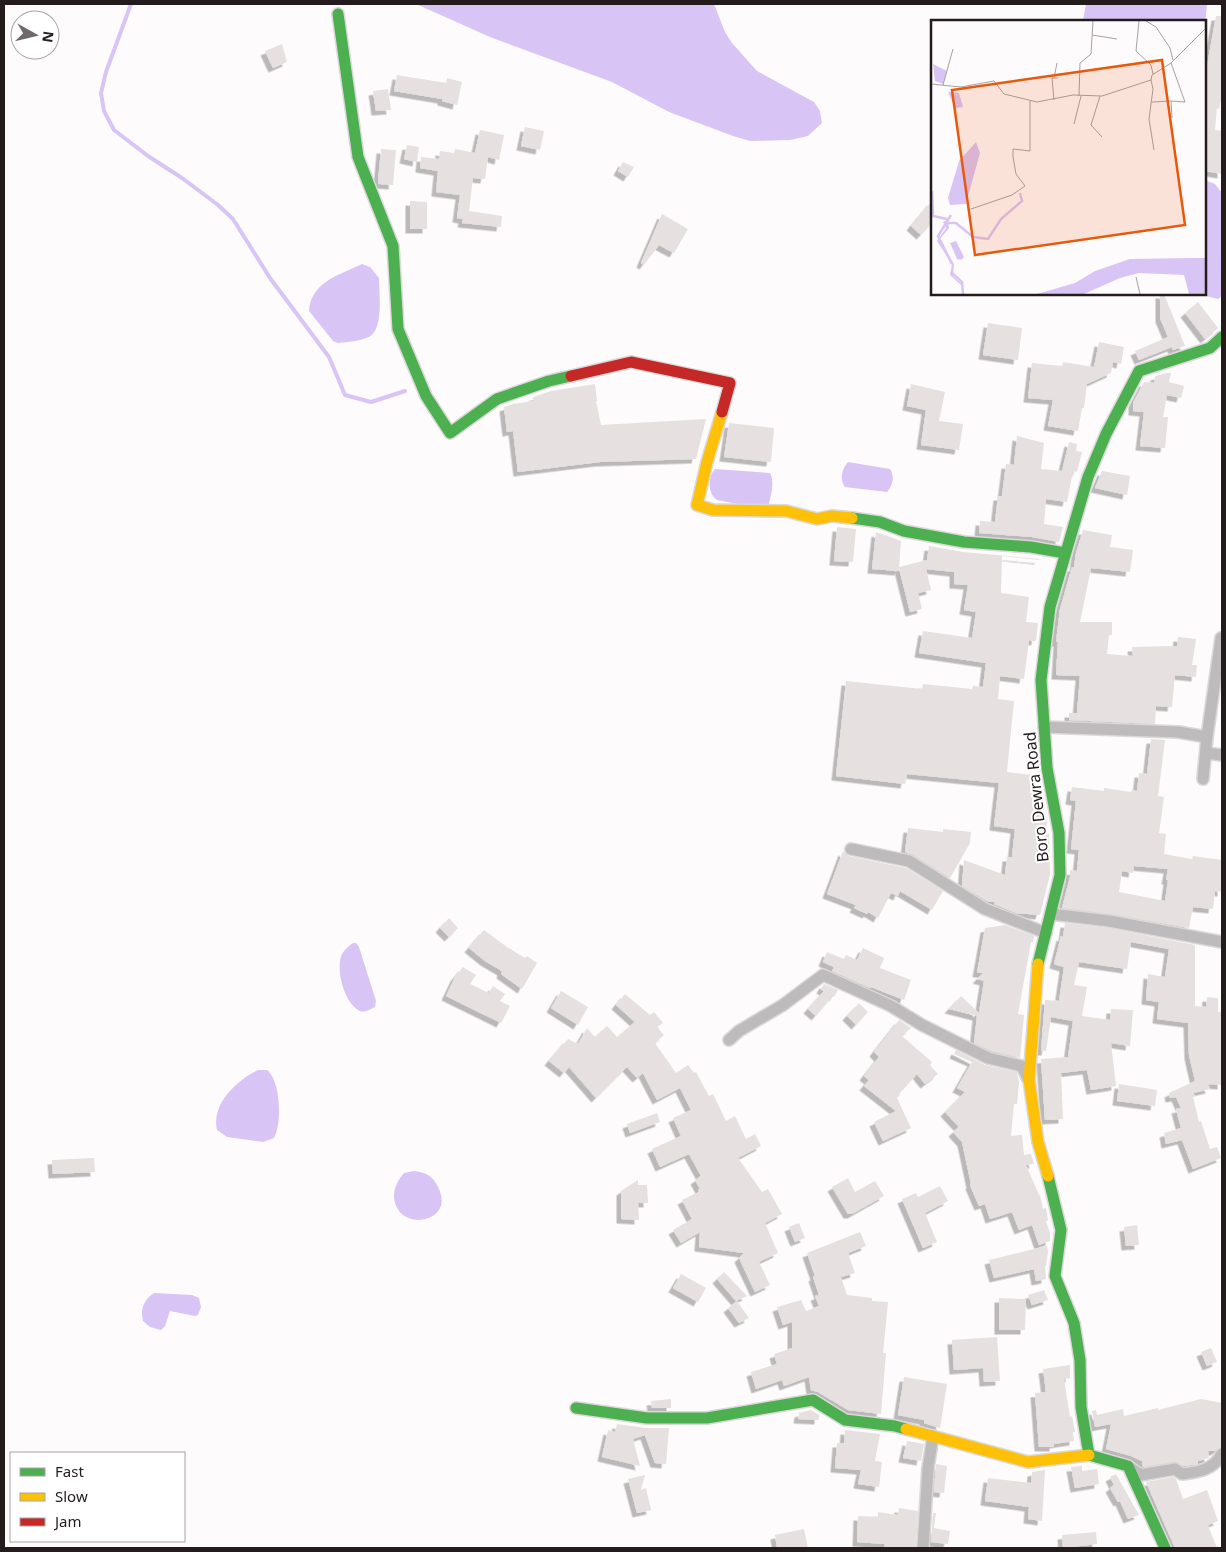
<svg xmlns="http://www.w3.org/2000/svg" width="1226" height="1552" font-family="'Noto Sans',sans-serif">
	<defs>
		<filter id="shadow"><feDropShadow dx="-4.5" dy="4.5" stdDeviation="0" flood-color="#0004"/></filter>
	</defs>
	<rect width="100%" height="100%" fill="#fefbfc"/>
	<path fill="#d9c5f5" d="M 416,4 L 714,4 L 725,32 L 732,43 L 757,71 L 814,102 L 820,111 L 822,123 L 808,136 L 790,140 L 750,141 L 733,136 L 669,112 L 612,82 L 490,37 Z
		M 1086,4 L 1207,4 L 1205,26 L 1205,21 L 1083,21 Z
		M 1205,180 L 1215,184 L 1222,193 L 1222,296 L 1218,299 L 1198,294 L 1205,294 Z
		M 362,264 L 370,267 L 379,278 C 379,293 384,329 369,337 C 360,341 348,342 338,343 L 333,341 L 309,311 C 311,282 339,275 362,264 Z
		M 848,462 L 890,469 C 895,477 893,485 887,492 L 845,487 C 839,479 842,469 848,462 Z
		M 715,469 L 770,473 C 775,482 771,494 769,504 L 753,507 L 717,500 C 708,494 707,477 715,469 Z
		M 353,943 L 356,943 L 359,947 L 376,1001 L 375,1007 C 370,1009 365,1013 360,1011 C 344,1004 335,968 342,954 C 345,949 349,946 353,943 Z
		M 258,1070 L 267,1070 C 281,1081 282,1124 274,1138 L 263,1142 L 227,1137 L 217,1130 C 211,1104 237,1080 258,1070 Z
		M 414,1171 C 425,1172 433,1176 438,1187 C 457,1223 397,1234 394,1197 C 394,1187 398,1180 404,1173 Z
		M 154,1293 L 192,1295 L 199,1298 L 201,1307 L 198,1315 L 195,1316 L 170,1311 L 165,1326 L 161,1330 L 150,1327 L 143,1321 C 140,1308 144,1300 154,1293 Z"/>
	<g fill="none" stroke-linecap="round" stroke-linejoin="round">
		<path stroke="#d9c5f5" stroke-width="4" d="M 131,4 L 106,72 L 101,93 L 104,111 L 114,130 L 148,156 L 182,178 L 218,205 L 233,219 L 270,278 L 329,357 L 345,395 L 371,402 L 405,391"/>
	</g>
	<path fill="#e6e0e0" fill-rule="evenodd" filter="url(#shadow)" d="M 1216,16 L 1222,16 L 1222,94 L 1219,109 L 1217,108 L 1215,130 L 1222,131 L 1222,174 L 1205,171 L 1205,77 Z
		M 282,44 L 287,62 L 273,68 L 265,51 Z
		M 397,75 L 446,83 L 447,78 L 462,82 L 457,105 L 442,101 L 442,99 L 394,91 Z
		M 388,89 L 391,110 L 376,111 L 373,91 Z
		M 525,127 L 544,131 L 540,150 L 521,146 Z
		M 480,130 L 504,135 L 499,160 L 488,157 L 485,179 L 473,178 L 469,211 L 502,216 L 501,227 L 462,223 L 463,219 L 457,218 L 460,195 L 436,192 L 438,171 L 420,168 L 421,157 L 439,159 L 440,151 L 454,153 L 455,149 L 475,153 Z
		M 407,145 L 419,147 L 417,162 L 404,159 Z
		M 381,149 L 396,150 L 393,185 L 379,184 L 378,182 Z
		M 623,162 L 634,167 L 628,177 L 618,171 Z
		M 410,201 L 427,202 L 427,229 L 410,229 Z
		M 932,201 L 932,223 L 921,235 L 911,226 Z
		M 662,214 L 688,229 L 674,253 L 659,245 L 644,265 L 641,263 Z
		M 1160,294 L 1164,294 L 1185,346 L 1173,350 L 1172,347 L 1139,360 L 1135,351 L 1168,337 L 1160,318 Z
		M 1198,302 L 1218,328 L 1205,339 L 1185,313 Z
		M 988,323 L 1022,328 L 1018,360 L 983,355 Z
		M 1099,342 L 1124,347 L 1121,364 L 1113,362 L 1111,373 L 1087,384 L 1084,408 L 1082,408 L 1078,431 L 1048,426 L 1053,400 L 1028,398 L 1032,363 L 1062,366 L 1063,362 L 1094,367 Z
		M 1167,373 L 1171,373 L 1169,382 L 1184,386 L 1181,398 L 1167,395 L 1163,417 L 1168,417 L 1165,448 L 1140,446 L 1144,412 L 1133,411 L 1133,403 L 1144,382 L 1154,383 L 1155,376 Z
		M 595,384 L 597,401 L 596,401 L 601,425 L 706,419 L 696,459 L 600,462 L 518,472 L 513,431 L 507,432 L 504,407 L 513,404 L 534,401 L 533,397 L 551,391 Z
		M 911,384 L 945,392 L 939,421 L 963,424 L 959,450 L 921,445 L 926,410 L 907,406 Z
		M 729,423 L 774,428 L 771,462 L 724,457 Z
		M 1017,436 L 1044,443 L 1041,469 L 1062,471 L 1069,442 L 1077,444 L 1076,451 L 1082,452 L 1077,472 L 1073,471 L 1067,502 L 1046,499 L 1044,524 L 1063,527 L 1059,542 L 1032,537 L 979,533 L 980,521 L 995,522 L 998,496 L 1002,496 L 1006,464 L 1014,465 Z
		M 1102,471 L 1130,476 L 1127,495 L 1095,488 Z
		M 837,527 L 856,529 L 853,562 L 834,561 Z
		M 1083,530 L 1112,535 L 1110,547 L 1133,550 L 1130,572 L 1091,568 L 1089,578 L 1080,622 L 1112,622 L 1112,635 L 1109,635 L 1107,654 L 1133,656 L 1132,647 L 1177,646 L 1178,637 L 1196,639 L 1192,665 L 1197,665 L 1196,677 L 1175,675 L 1172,707 L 1156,706 L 1155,724 L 1069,720 L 1069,713 L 1077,713 L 1080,676 L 1056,675 L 1058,642 L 1056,642 L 1060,609 L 1072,567 L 1074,567 L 1076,553 Z
		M 876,532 L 901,541 L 899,567 L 927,560 L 929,546 L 963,552 L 1039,559 L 1039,560 L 1002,556 L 1001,593 L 1029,597 L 1026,622 L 1038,623 L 1036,640 L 1035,641 L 1029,641 L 1024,679 L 1000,676 L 998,699 L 1014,701 L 1007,772 L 1032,775 L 1030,793 L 1042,794 L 1040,815 L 1046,815 L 1047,822 L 1046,834 L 1049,834 L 1050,874 L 1040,915 L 1016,913 L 994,904 L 995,902 L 987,901 L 962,886 L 964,860 L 1005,875 L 1007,857 L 1012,857 L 1015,829 L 994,826 L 999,783 L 907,774 L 905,784 L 836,776 L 846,681 L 922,689 L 923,684 L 972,689 L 973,686 L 983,687 L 986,663 L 919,653 L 923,631 L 972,638 L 976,612 L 964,610 L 968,585 L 954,584 L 954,572 L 926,569 L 931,590 L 918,593 L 922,609 L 910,612 L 899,568 L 899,571 L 872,569 Z
		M 1151,739 L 1165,740 L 1158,796 L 1164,797 L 1159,833 L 1166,834 L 1164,854 L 1192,859 L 1193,856 L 1222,860 L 1222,892 L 1215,891 L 1213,909 L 1193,907 L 1189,928 L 1110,914 L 1062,908 L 1070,877 L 1070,870 L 1077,871 L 1079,850 L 1071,849 L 1076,801 L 1070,800 L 1072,787 L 1104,791 L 1104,788 L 1131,792 L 1132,790 L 1137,791 L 1139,773 L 1147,774 ZM 1134,866 L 1168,869 L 1166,880 L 1168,880 L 1165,901 L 1119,892 L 1122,871 L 1133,873 Z
		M 908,828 L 943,832 L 943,829 L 971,832 L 970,843 L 950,878 L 913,855 L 905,852 Z
		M 843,851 L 849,856 L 906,868 L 943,891 L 932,910 L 900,891 L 898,896 L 891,893 L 878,918 L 868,912 L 867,914 L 854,908 L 856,905 L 827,894 Z
		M 449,918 L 458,928 L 449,937 L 440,928 Z
		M 1065,923 L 1108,928 L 1195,945 L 1195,1006 L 1206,1007 L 1207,997 L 1218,998 L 1218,1012 L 1222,1012 L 1222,1085 L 1208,1084 L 1210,1089 L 1193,1093 L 1195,1096 L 1193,1097 L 1199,1122 L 1201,1121 L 1210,1149 L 1217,1147 L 1221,1158 L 1193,1169 L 1182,1140 L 1166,1144 L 1164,1133 L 1181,1128 L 1176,1109 L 1181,1108 L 1176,1097 L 1170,1098 L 1169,1093 L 1195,1081 L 1189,1055 L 1188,1023 L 1157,1019 L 1159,1002 L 1146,1000 L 1148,974 L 1165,977 L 1169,949 L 1131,942 L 1127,969 L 1079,962 L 1074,985 L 1087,987 L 1082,1016 L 1110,1020 L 1111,1009 L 1133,1010 L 1130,1046 L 1111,1043 L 1116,1086 L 1091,1090 L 1087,1070 L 1061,1073 L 1063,1119 L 1045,1120 L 1041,1059 L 1068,1057 L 1073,1021 L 1051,1017 L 1046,1051 L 1041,1051 L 1045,1000 L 1059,1001 L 1064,967 L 1054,964 L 1061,936 L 1063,937 Z
		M 1005,925 L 1034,936 L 1033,942 L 1031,942 L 1018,1014 L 1024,1015 L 1020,1058 L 991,1051 L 974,1043 L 977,1016 L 949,1009 L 961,996 L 979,1013 L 984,981 L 977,979 L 983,973 L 977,973 L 985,928 Z
		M 484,930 L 507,947 L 525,958 L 527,956 L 537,963 L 522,989 L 501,974 L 502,971 L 485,961 L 469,948 Z
		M 863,948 L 884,958 L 880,968 L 911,980 L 904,1000 L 871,987 L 870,988 L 832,971 L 834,967 L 823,962 L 827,952 L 844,959 L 846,955 L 857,960 Z
		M 463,967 L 476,975 L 470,984 L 489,993 L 493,986 L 505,994 L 500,1001 L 510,1006 L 501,1023 L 446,996 L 455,977 Z
		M 824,984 L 838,990 L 834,997 L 833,996 L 816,1016 L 808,1009 L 824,991 L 821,989 Z
		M 561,991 L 588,1007 L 578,1025 L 551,1008 Z
		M 625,994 L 650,1015 L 654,1012 L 663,1023 L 657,1027 L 664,1035 L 655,1043 L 676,1073 L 688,1065 L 694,1073 L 696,1072 L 709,1096 L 713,1094 L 726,1121 L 735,1116 L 746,1139 L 755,1134 L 761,1146 L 738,1158 L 762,1192 L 768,1189 L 782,1214 L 765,1223 L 778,1253 L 759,1262 L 770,1285 L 755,1292 L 739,1258 L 744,1253 L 699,1247 L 700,1232 L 681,1243 L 673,1230 L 692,1219 L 682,1200 L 699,1192 L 698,1190 L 700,1189 L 695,1180 L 701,1176 L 689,1154 L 660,1167 L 652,1149 L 681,1136 L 673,1118 L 691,1110 L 680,1088 L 657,1100 L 643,1073 L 637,1078 L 627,1067 L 596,1098 L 569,1067 L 564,1073 L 549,1061 L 568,1039 L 578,1044 L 587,1028 L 595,1037 L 607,1026 L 617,1037 L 635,1022 L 616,1005 Z
		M 859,1003 L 868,1012 L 856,1025 L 847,1016 Z
		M 899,1020 L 911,1028 L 902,1036 L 932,1062 L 930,1065 L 938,1074 L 925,1084 L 917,1074 L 899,1094 L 900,1095 L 897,1098 L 911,1128 L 883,1141 L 874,1122 L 896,1111 L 864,1086 L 869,1080 L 864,1076 L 879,1057 L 874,1052 Z
		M 956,1050 L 985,1065 L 1017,1072 L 1019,1082 L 1017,1104 L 1014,1104 L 1011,1136 L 1022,1135 L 1024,1155 L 1031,1154 L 1034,1164 L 1026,1165 L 1039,1195 L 1040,1195 L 1043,1209 L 1046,1208 L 1048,1220 L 1046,1221 L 1050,1233 L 1050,1241 L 1039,1245 L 1032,1225 L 1019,1230 L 1012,1212 L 990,1219 L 985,1204 L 979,1206 L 970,1185 L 971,1184 L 962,1142 L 953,1132 L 959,1127 L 945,1112 L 965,1092 L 957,1088 L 972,1062 L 954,1054 Z
		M 1119,1084 L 1157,1090 L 1155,1106 L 1117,1101 Z
		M 657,1113 L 660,1122 L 630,1133 L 627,1124 Z
		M 94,1158 L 95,1172 L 53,1174 L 52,1160 Z
		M 848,1178 L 855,1192 L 875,1181 L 884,1196 L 852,1214 L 848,1214 L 832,1187 Z
		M 638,1180 L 638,1185 L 647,1185 L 648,1203 L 638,1203 L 639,1220 L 621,1219 L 621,1191 Z
		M 940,1186 L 948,1201 L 925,1213 L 937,1242 L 923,1248 L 902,1199 L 916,1193 L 918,1197 Z
		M 799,1223 L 805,1238 L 795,1242 L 789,1227 Z
		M 1137,1225 L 1139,1245 L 1126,1246 L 1124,1227 Z
		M 860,1232 L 866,1246 L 848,1253 L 855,1273 L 841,1277 L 847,1295 L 872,1298 L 872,1301 L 888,1302 L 883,1353 L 886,1353 L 881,1414 L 848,1410 L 818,1392 L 811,1390 L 809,1377 L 784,1386 L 782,1380 L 756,1389 L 751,1372 L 777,1364 L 774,1354 L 792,1348 L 792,1322 L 783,1325 L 777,1307 L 801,1300 L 806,1311 L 819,1306 L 815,1296 L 819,1295 L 813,1277 L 815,1276 L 807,1253 Z
		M 1047,1246 L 1048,1252 L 1046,1266 L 1045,1266 L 1046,1279 L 1036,1281 L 1034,1269 L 994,1278 L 989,1260 Z
		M 724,1272 L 747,1296 L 736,1301 L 717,1279 Z
		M 681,1274 L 706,1288 L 698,1302 L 673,1288 Z
		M 1044,1290 L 1048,1300 L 1032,1305 L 1028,1295 Z
		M 999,1298 L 1026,1299 L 1025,1330 L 999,1330 Z
		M 737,1301 L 749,1318 L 739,1323 L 728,1308 Z
		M 997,1337 L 1000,1381 L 984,1382 L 983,1368 L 954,1370 L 952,1340 Z
		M 1211,1348 L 1217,1362 L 1207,1366 L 1201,1352 Z
		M 1070,1365 L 1070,1378 L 1064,1379 L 1070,1417 L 1072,1416 L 1075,1432 L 1073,1432 L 1074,1441 L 1054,1444 L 1054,1447 L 1039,1447 L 1035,1393 L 1046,1392 L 1043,1369 Z
		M 904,1377 L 947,1384 L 940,1428 L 924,1423 L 924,1420 L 898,1415 Z
		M 671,1399 L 671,1408 L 652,1408 L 651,1401 Z
		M 1201,1399 L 1222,1403 L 1222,1422 L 1221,1447 L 1215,1451 L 1208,1451 L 1209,1458 L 1198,1461 L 1198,1464 L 1184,1466 L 1174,1462 L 1143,1467 L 1142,1461 L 1131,1456 L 1106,1449 L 1111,1424 L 1095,1427 L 1092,1411 L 1096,1410 L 1097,1415 L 1123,1409 L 1124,1416 L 1158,1408 L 1158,1410 Z
		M 811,1410 L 819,1415 L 819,1420 L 798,1419 L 799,1413 Z
		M 617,1424 L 646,1428 L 669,1428 L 666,1464 L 655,1463 L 645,1435 L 633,1439 L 640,1466 L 602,1457 L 608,1430 L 615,1432 Z
		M 845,1430 L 880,1434 L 875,1461 L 882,1462 L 879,1487 L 858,1484 L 861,1470 L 835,1468 L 837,1443 L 844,1443 Z
		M 907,1441 L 924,1444 L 921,1461 L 903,1458 Z
		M 936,1464 L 947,1466 L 944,1493 L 934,1492 Z
		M 1082,1466 L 1082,1471 L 1097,1469 L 1099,1484 L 1075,1488 L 1071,1467 Z
		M 1045,1470 L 1042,1521 L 1028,1519 L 1029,1507 L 985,1501 L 988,1478 L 1031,1483 L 1032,1472 Z
		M 1116,1474 L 1139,1515 L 1128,1519 L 1120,1501 L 1118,1502 L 1110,1488 L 1114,1485 L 1110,1477 Z
		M 645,1475 L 641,1490 L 646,1488 L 651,1510 L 637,1513 L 628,1479 Z
		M 1173,1477 L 1176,1479 L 1183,1499 L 1207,1490 L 1218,1521 L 1208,1525 L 1217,1548 L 1175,1548 L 1146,1482 Z
		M 899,1508 L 918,1511 L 916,1548 L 884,1548 L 885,1544 L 857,1542 L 858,1516 L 878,1517 L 878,1512 L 898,1515 Z
		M 933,1513 L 936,1513 L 934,1528 L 950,1531 L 948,1544 L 931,1542 Z
		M 804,1529 L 808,1548 L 777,1548 L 775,1535 Z
		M 1096,1532 L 1097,1544 L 1063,1548 L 1062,1535 Z"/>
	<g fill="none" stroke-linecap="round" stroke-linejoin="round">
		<g stroke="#dad8d8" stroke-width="14">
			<path id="street" d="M 1044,727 L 1178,732 L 1207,737 L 1203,779
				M 1207,737 L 1221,638
				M 1206,753 L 1222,755
				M 851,849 L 909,861 L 985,909 L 1046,933
				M 1051,914 L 1109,921 L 1222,942
				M 729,1040 L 739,1031 L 783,1005 L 823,975 L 891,1006 L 922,1025 L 988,1058 L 1022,1066 L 1028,1079
				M 1129,1467 L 1141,1475 L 1175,1469 L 1182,1474 C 1199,1472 1213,1470 1222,1454
				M 923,1548 L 928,1468 L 933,1436"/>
		</g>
		<g stroke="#dad8d8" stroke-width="14">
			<path id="fast" d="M 338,14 L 358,157 L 393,246 L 398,329 L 426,396 L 450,433 L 497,399 L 549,381 L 571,376
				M 852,518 L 880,522 L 904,531 L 964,542 L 1031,547 L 1065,553
				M 1038,964 L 1060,875 L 1059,833 L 1047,768 L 1041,680 L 1050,607 L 1088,477 L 1106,434 L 1139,371 L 1210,348 L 1222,337
				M 1048,1176 L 1061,1230 L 1055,1276 L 1074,1323 L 1080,1360 L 1081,1407 L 1089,1455 L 1128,1466 L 1165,1548
				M 576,1408 L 647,1418 L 707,1418 L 813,1400 L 845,1420 L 895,1426 L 906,1429"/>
		</g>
		<g stroke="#dad8d8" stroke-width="14">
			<path id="slow" d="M 722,412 L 707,462 L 697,505 L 713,510 L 786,511 L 817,519 L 832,516 L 852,518
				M 1038,964 L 1029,1080 L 1038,1142 L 1048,1176
				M 906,1429 L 1028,1462 L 1089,1455"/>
		</g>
		<g stroke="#dad8d8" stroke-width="14">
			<path id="jam" d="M 571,376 L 631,362 L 730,383 L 722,412"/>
		</g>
		<use href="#street" stroke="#bebbbd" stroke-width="11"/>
		<use href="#fast" stroke="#4caf50" stroke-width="11"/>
		<use href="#slow" stroke="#ffc107" stroke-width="11"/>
		<use href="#jam" stroke="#c62828" stroke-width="11"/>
	</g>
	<g text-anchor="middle" stroke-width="4" stroke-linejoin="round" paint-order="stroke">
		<g font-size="16" fill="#231b1c" stroke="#fff">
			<text transform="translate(1036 797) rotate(-96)" y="6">Boro Dewra Road</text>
		</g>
	</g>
	<g transform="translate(931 20)">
		<rect width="275" height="275" fill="#fefbfc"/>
		<path d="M 2,44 L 16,51 L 12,64 L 4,61 ZM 17,72 L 28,73 L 32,87 L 24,88 ZM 45,122 L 49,133 L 35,184 L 19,185 L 17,178 L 28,141 ZM 17,200 L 18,208 L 8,220 L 23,244 L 22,256 L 31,264 L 31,274 L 31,266 L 19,255 L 21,244 L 6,221 L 15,208 L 12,202 ZM 25,221 L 33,237 L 30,240 L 26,239 L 19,223 ZM 259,238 L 275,238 L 275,274 L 258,274 L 253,255 L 208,253 L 189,258 L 153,274 L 106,274 L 144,263 L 164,251 L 199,239 Z" fill="#d9c5f5"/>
		<path fill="none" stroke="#d9c5f5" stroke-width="2.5" d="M 1,171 L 2,196 L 16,199M 20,195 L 7,216 L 21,244M 17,203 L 25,203 L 42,217 L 57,219 L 70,199 L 91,181 L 89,173M 20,252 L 31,262 L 32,274"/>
		<path fill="none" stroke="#a6a1a2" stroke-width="1" d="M 208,1 L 205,31 L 220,45 L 222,54M 215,1 L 225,7 L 239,28 L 242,40M 161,15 L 186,19M 123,58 L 126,43M 220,60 L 222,69 L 218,99 L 223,130M 0,64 L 30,67 L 63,61 L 73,74 L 106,82 L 142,75 L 171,76 L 220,60 L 221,55 L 240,43 L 275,8M 12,65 L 22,29M 148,76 L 149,43 L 160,34 L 162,1M 169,76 L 160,105 L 171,117M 123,80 L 121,58 L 127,58M 240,81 L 254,82 L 240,43M 221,82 L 240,81 L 241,98M 143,104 L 150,76M 40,189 L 81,175 L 94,166 L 85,154 L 82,137 L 82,129 L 99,131 L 99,81M 205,257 L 209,274"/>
		<path fill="#e8590c" fill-opacity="0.15" stroke="#e8590c" stroke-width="2.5" d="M 231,40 L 254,205 L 44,235 L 21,70 Z"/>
		<rect width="275" height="275" fill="none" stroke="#231b1c" stroke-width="2.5"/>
	</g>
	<rect width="1226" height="1552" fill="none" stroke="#231b1c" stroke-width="10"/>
	<rect x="10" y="1452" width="175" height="90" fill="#ffffff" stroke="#a7a4a4"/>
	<rect x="20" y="1468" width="25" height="8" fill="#4caf50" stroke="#a7a4a4"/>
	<text x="55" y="1477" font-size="15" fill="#231b1c">Fast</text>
	<rect x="20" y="1493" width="25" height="8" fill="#ffc107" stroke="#a7a4a4"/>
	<text x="55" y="1502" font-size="15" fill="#231b1c">Slow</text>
	<rect x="20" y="1518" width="25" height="8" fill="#c62828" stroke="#a7a4a4"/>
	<text x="55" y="1527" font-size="15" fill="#231b1c">Jam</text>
	<g transform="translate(35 35) rotate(98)"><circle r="24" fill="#ffffff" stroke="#a7a4a4"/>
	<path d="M0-4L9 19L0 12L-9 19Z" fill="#70696a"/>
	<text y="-8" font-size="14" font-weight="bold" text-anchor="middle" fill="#231b1c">N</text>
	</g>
</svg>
